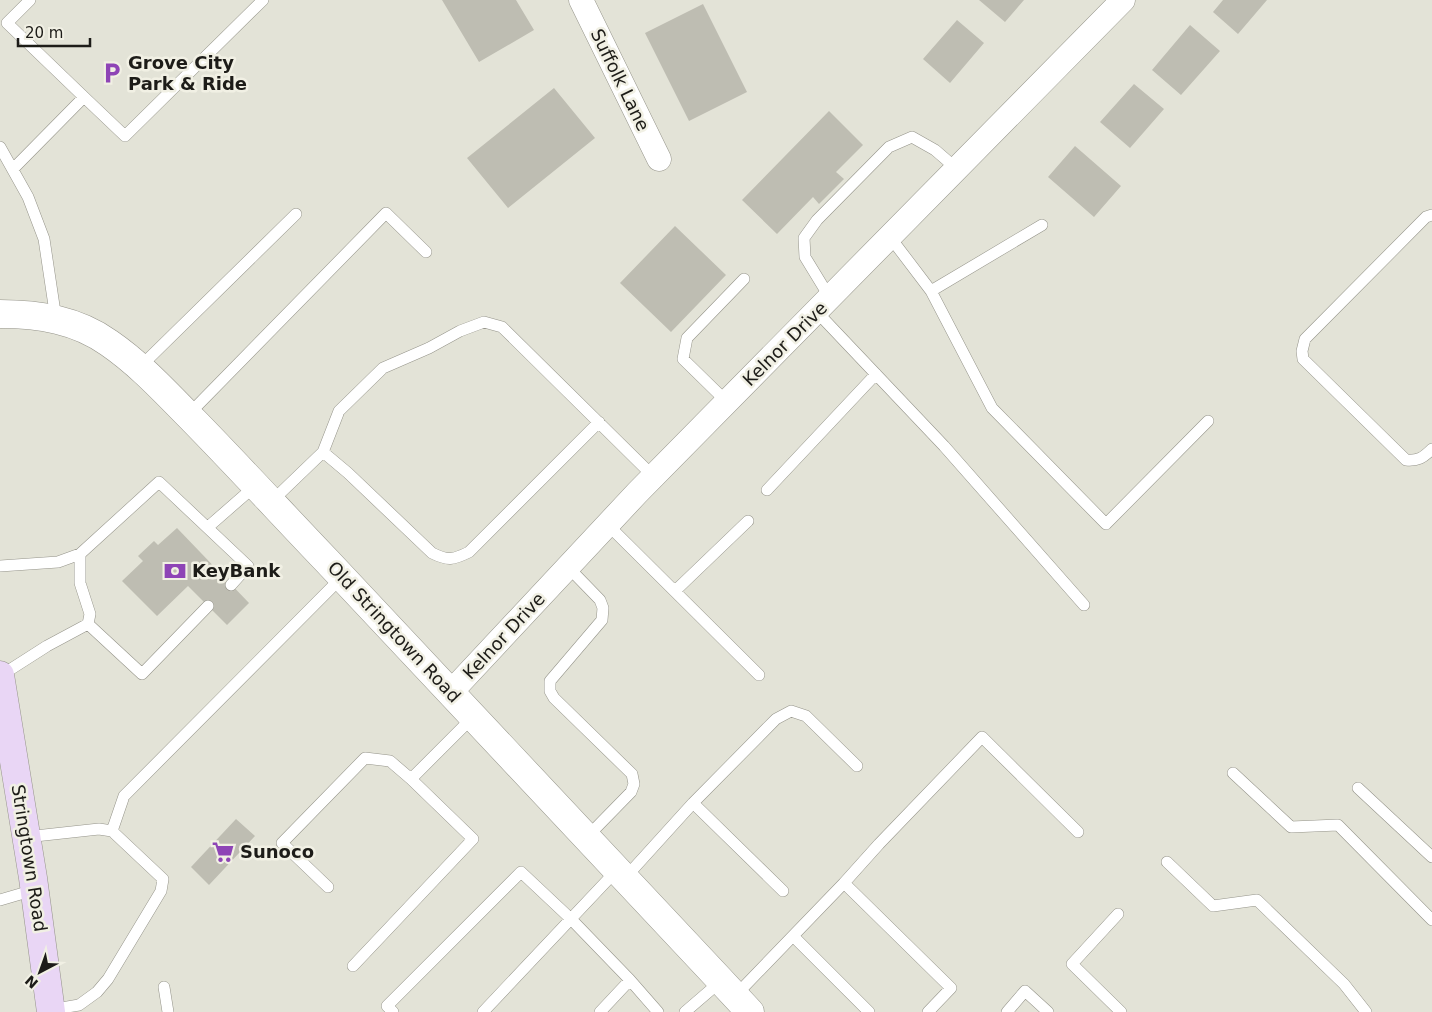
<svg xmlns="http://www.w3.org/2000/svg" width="1432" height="1012" font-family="'DejaVu Sans',sans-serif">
	<rect width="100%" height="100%" fill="#e3e3d7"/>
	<path fill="#bebdb2" d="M 442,0 L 516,0 L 534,30 L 479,62 Z
		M 979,0 L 1024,0 L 1005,22 Z
		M 1223,0 L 1267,0 L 1238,34 L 1213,12 Z
		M 703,4 L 747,92 L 689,121 L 645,33 Z
		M 957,20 L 984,43 L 950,83 L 923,59 Z
		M 1190,25 L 1220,51 L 1181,95 L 1152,70 Z
		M 1134,84 L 1164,109 L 1130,148 L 1100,122 Z
		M 554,88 L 595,138 L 508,208 L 467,158 Z
		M 829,111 L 863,145 L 836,172 L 844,179 L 819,204 L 813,197 L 777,234 L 742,200 Z
		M 1075,146 L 1121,186 L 1094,217 L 1048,177 Z
		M 675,226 L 726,275 L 671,332 L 620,283 Z
		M 177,528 L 249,603 L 227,625 L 188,586 L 157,616 L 122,581 L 143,561 L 138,556 L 154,541 L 158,545 Z
		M 236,819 L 255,836 L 209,885 L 191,867 Z"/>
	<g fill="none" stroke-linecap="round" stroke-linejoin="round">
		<g stroke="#95948a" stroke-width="12">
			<path id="service" d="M 30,0 L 7,23 L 84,97
				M 0,147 L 28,197 L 44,239 L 56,319
				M 13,169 L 84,97 L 125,136 L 263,0
				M 1432,215 L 1426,217 L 1305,339 L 1302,351 L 1303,359 L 1406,460 C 1418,461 1423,458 1432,449
				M 890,237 L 931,291 L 992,408 L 1106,524 L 1208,421
				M 931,291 L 1042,225
				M 830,298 L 805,257 L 804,238 L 817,220 L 889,147 L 912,137 L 935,150 L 957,169
				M 816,311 L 944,446 L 1084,605
				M 140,367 L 296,214
				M 727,402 L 683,359 L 687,338 L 744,279
				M 188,415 L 386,213 L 426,252
				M 323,452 L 348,473 L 432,553 C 448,561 453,560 469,552 L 599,422
				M 767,490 L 876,374
				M 271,502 L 323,452 L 339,411 L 383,368 L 429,348 L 460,331 L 484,322 L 502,327 L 654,477
				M 608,525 L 759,675
				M 208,527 L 255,486
				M 80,554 L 80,583 L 90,614 L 88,624
				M 0,566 L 58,562 L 80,554 L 159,482 L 248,566 L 231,585
				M 568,567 L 600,600 L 603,608 L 602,620 L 550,681 L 550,691 L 554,698 L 632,774 L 634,784 L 631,792 L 587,837
				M 675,591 L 748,521
				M 88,624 L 142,674 L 208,606
				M 0,676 L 47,646 L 88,624
				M 1233,773 L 1291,827 L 1338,825 L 1432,920
				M 1358,788 L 1432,857
				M 693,803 L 783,891
				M 112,831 L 124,796 L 342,577
				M 26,837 L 99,829 L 112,831 L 163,879 L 161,891 L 108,979 L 97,992 L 79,1005 L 50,1010
				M 1167,862 L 1213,906 L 1257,900 L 1344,984 L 1366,1012
				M 625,878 L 693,803 L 776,719 L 791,711 L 806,716 L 857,766
				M 844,883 L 879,844 L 982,737 L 1078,832
				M 328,887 L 282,843 L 365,758 L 390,761 L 411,779
				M 0,900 L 34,890
				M 1118,914 L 1072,964 L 1121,1012
				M 793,936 L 869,1012
				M 353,966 L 473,839 L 411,779 L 474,716
				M 630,980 L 658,1012
				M 164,987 L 168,1012
				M 735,996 L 844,883 L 951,988 L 928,1012
				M 393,1012 L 387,1006 L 521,872 L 571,919 L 630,980 L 600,1012
				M 483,1012 L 617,870
				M 685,1012 L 721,981
				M 1007,1012 L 1025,991 L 1048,1012"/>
		</g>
		<g stroke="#95948a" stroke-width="25">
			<path id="minor" d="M 581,0 L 659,159
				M 451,692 L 637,493 L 1123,0"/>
		</g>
		<g stroke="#95948a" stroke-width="29">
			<path id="tertiary" d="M 0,314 C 39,314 77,320 109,343 C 141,365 167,394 194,421 C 239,467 283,515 327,561 C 469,711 610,861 750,1012"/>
		</g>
		<g stroke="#95948a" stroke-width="29">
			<path id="secondary" d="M 0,675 L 33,878 L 51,1012"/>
		</g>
		<use href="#service" stroke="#fff" stroke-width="11"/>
		<use href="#minor" stroke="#fff" stroke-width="24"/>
		<use href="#tertiary" stroke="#fff" stroke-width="28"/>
		<use href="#secondary" stroke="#e9d6f5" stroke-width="28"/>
	</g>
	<defs>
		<g id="parking-bare" transform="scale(1.725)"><path d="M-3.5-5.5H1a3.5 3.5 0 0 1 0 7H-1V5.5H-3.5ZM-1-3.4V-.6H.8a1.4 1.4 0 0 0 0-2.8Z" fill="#8e44b6" stroke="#f1f0e4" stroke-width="2.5" paint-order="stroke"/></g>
		<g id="bank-bare" transform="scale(1.725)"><path d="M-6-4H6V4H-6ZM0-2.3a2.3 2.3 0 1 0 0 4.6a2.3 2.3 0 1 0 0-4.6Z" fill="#8e44b6" stroke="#f1f0e4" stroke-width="2.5" paint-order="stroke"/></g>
		<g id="supermarket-bare" transform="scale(1.725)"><path d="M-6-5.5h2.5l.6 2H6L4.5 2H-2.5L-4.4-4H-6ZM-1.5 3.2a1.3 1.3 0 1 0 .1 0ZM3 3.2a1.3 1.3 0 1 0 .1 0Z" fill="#8e44b6" stroke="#f1f0e4" stroke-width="2.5" paint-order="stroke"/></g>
	</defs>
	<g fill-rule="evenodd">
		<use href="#parking-bare" x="112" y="73"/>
		<use href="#bank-bare" x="175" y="571"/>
		<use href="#supermarket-bare" x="223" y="852"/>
	</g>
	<g text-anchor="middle" stroke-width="5" stroke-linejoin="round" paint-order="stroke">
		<g font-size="18" font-weight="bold" fill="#1d1c18" stroke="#f1f0e4" text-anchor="start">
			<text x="128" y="69">Grove City<tspan x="128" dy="21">Park &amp; Ride</tspan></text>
			<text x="192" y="577">KeyBank</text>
			<text x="240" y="858">Sunoco</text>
		</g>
		<g font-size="18" fill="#1d1c18" stroke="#f1f0e4">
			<text transform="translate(620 80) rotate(64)" y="6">Suffolk Lane</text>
			<text transform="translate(785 344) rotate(-45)" y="6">Kelnor Drive</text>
			<text transform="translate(394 632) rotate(47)" y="6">Old Stringtown Road</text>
			<text transform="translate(504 636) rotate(-47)" y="6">Kelnor Drive</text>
			<text transform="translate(29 858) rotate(81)" y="6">Stringtown Road</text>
		</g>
	</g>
	<g transform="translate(40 972) rotate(221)" stroke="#f1f0e4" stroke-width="4" paint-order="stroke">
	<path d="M0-4L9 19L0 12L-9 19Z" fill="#1d1c18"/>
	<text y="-8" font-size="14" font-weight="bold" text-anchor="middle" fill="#1d1c18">N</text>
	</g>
	<path d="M18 38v8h72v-8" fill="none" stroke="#1d1c18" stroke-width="2.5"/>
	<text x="25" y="38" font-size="15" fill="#1d1c18" stroke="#f1f0e4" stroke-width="4" paint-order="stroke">20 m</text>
</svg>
